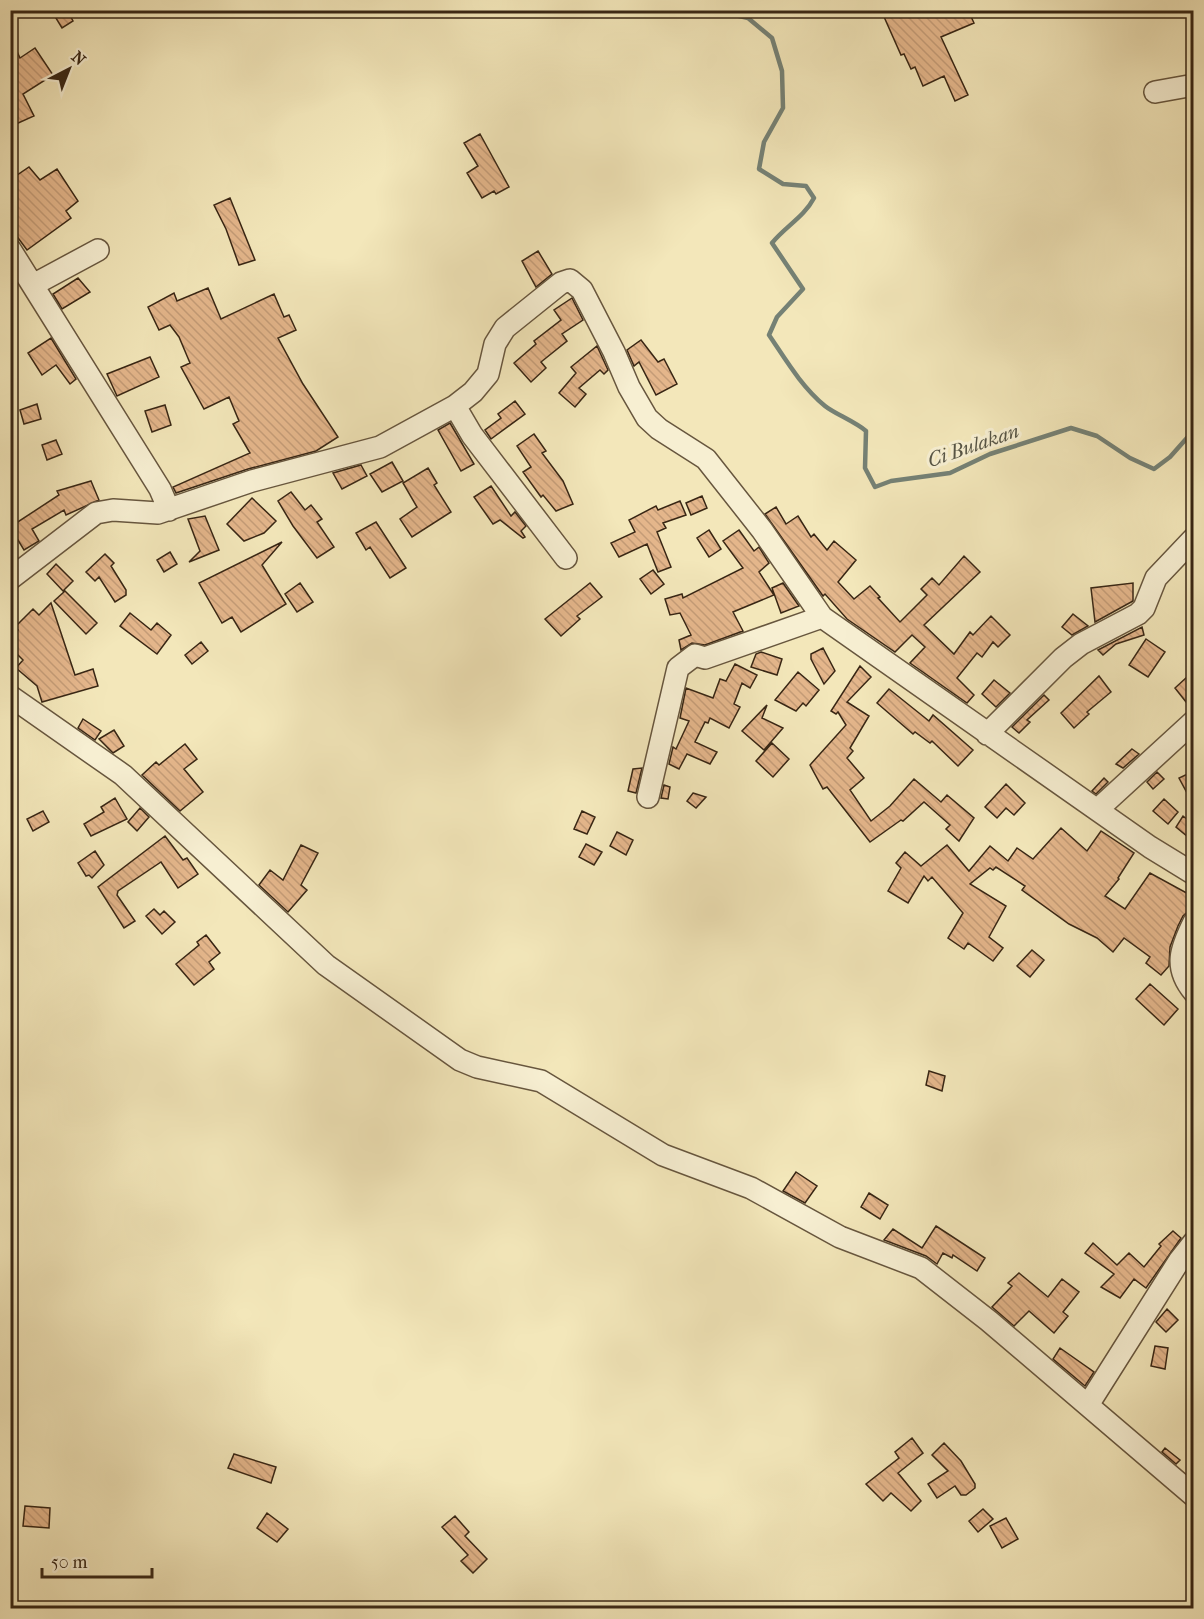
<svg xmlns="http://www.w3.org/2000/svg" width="1204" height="1619" font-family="'IM FELL French Canon',serif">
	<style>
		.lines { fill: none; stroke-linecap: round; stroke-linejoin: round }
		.stream { stroke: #758175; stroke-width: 4.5 }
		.building { fill: url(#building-back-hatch); stroke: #382614; stroke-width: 1.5 }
		.minor-casing { stroke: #67563e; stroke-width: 24 }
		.minor { stroke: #f7efd2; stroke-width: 21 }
		.labels { text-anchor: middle; stroke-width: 6; stroke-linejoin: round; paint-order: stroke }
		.water-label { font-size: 20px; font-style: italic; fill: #565445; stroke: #f7efd2 }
	</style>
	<defs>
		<pattern id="building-back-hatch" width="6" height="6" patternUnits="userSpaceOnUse" patternTransform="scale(1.5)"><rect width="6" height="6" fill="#e4b68b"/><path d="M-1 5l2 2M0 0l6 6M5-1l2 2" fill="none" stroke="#c49c77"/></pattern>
	</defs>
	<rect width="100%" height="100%" fill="#f3e7ba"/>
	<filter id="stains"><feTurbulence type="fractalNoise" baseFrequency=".00333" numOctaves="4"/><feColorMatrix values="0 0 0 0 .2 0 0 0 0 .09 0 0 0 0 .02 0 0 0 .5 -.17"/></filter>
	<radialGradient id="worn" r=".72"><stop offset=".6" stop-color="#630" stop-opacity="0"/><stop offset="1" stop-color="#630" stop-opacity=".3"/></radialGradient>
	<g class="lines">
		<path class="stream" d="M713,10l35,8 24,20 10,33 1,37 -19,34 -5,27 24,15 23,2 8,12c-10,19 -28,28 -42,45l31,46 -26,28 -8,18c17,25 32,51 56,71 10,8 29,15 41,25l-1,37 10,19 16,-6 59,-8 40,-19 81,-26 26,8 33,22 24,11 16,-12 24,-27"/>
	</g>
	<path class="building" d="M51,10h16l6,11 -11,7z
		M881,10h87l6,13 -33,14 27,58 -13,6 -11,-25 -21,10 -8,-19 -4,2 -7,-15 -3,1z
		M10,36l10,22 15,-10 18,27 -30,19 11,22 -18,8 -6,-11z
		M480,134l29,53 -13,7 -2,-3 -12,7 -15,-25 11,-7 -14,-23z
		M29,167l11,13 17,-11 21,32 -12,10 5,7 -44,32 -17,-23v-47z
		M230,198l25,62 -16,5 -13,-36 -12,-24z
		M538,251l14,23 -16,13 -14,-26z
		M78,278l12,14 -28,17 -9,-15z
		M208,288l13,31 53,-25 10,23 5,-2 7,15 -18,8 25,46 35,53 -22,14 -68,18 -72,24 -3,-6 77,-34 -17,-29 6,-3 -10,-24 -25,12 -23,-42 9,-4 -11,-26 -9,-12 -11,5 -11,-23 26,-14 3,8z
		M572,298l11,22 -21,14 5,7 -26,21 5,6 -15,14 -17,-19 22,-19 -2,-3 27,-21 -7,-10z
		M51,338l25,41 -6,5 -14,-19 -14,10 -14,-22z
		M641,340l17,22 6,-3 13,25 -21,11 -17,-33 -5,4 -7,-16z
		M597,346l11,24 -4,4 -4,-4 -21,18 7,6 -11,13 -16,-14 17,-20 -5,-6z
		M150,357l9,20 -42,19 -10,-22z
		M515,401l10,13 -34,25 -6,-9 16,-12 -3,-4z
		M37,404l4,15 -17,5 -4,-14z
		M165,405l6,20 -19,7 -7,-21z
		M450,423l24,41 -13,7 -23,-41z
		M534,434l12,17 -4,2 21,28 10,23 -17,7 -13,-16 -2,2 -18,-25 8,-5 -14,-21z
		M56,440l6,14 -15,6 -5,-15z
		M392,462l11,19 -21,11 -12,-18z
		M361,465l6,11 -25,13 -9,-16z
		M428,468l9,15 -3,2 17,27 -39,25 -12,-18 17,-12 -14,-24z
		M91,481l8,19 -33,15 -2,-5 -32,19 7,12 -15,9 -14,-23 49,-32 -2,-4z
		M491,486l20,30 4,-4 11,14 -5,5 4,6 -2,1 -23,-18 -7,4 -19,-27z
		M291,492l14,18 6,-5 11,14 -5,3 17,25 -17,11 -24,-32 -15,-25z
		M702,496l5,12 -16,7 -5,-12z
		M252,498l24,23 -12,12 -20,8 -17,-17z
		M680,501l6,14 -23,8 3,5 -9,4 14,35 -13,5 -11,-28 -28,13 -8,-14 24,-11 -6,-12 27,-14 2,4z
		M776,507l10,17 12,-8 13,21 3,-3 13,16 7,-9 22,19 -18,22 16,17 16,-13 10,11 -2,1 22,24 27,-27 -6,-6 11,-11 7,7 25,-29 16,16 -56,53 30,29 16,-22 3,3 18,-19 19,19 -12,12 -5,-5 -11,15 -5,-4 -20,25 17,17 -7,8 -57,-40 15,-16 -13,-12 -17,17 -48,-33 -22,-25 -2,2 -58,-82z
		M205,516l14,34 -30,12 11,-11 -12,-32z
		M376,522l30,46 -16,10 -20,-31 -4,3 -10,-17z
		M709,530l12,19 -12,8 -12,-19z
		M739,530l15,21 5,-4 10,16 -10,9 15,23 -41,17 10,19 -38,14 -13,-2 -11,7 -2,-10 12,-5 -11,-22 -10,2 -5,-16 17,-5 1,4 60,-30 -20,-27z
		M282,542l-20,23 24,39 -45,28 -9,-15 -10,6 -23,-40z
		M170,552l7,12 -13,8 -7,-12z
		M105,554l9,9 -3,3 15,24v5l-11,7 -16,-25 -4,4 -9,-9z
		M56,564l17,17 -10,10 -16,-17z
		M653,570l11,14 -13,10 -11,-15z
		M300,583l13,19 -16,10 -12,-18z
		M590,583l12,14 -25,19 3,3 -19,17 -16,-17z
		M783,583l16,23 -18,7 -9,-25z
		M1133,583v18l-38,21 -4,-34z
		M65,591l32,32 -11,11 -32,-33z
		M51,603l24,72 18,-6 5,17 -56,16 -5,-16 -21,-18 7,-8 -13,-13v-10l8,-7 -3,-3 18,-18 6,6z
		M130,613l21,17 6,-7 14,12 -14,19 -37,-28z
		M1073,614l15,12 -16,9 -10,-8z
		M1142,627l2,8 -28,9 -13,11 -5,-5z
		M1146,639l19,13 -17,25 -19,-12z
		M201,642l7,9 -16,13 -7,-9z
		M823,648l12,23 -11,13 -13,-25v-5z
		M761,652l21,7 -5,16 -26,-8 5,-13z
		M735,664l22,11 -7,13 -8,-5 -8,21 6,3 -11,21 -19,-10 -2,5 -3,-1 -10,20 22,10 -7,12 -23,-10 -8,15 -10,-5 4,-17 3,2 13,-28 -9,-3 6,-30 27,10 7,-19 6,2z
		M860,666l11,11 -24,25 22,14 -19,32 3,3 -6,7 17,20 -14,12 21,31 19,-15 24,-27 27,23 6,-7 27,23 -15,23 -13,-12 4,-4 -26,-23 -21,19 -2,-1 -31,22 -43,-55 -4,2 -13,-24 36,-40 -8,-13 -2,2 -5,-3z
		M798,672l21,18 -13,16 -3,-3 -7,8 -21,-11z
		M1099,676l12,16 -24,20 2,2 -15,14 -13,-15z
		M1187,677l7,7v12l-8,6 -11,-14z
		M994,680l16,13 -14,14 -14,-13z
		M889,689l40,32 4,-6 40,35 -15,16 -26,-25 -2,2 -15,-11 -2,2 -36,-31z
		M1044,695l5,5 -22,20 3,2 -11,11 -7,-6z
		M767,705l-5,13 21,10 -19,22 -22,-19z
		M83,719l18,12 -6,9 -17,-12z
		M114,730l10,16 -11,7 -14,-14z
		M772,743l17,16 -16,18 -17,-16z
		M185,744l12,15 -13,10 19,23 -23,19 -38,-36 14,-13 3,3z
		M1132,749l7,5 -16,14 -7,-4z
		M642,768l-6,25 -8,-2 5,-22z
		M1194,771v35l-15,-28z
		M1157,772l7,7 -11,10 -6,-7z
		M1104,778l4,4 -12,12 -4,-3z
		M1006,784l19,19 -11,12 -8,-7 -9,10 -12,-11z
		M664,785l6,2 -2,12 -7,-1z
		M693,793l13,4 -10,11 -9,-7z
		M115,798l12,21 -36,17 -7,-12 20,-12 -3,-5z
		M1164,799l14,13 -10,12 -15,-13z
		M140,808l9,9 -12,14 -9,-9z
		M43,811l6,11 -16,9 -6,-12z
		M582,811l13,6 -8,17 -13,-5z
		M1183,816l11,9v17l-18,-15z
		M1061,828l26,23 14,-20 33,22 -16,25 1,1 -14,17 20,13 25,-36 44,24v9l-11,10 -5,10 -8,21 -1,19 -8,9 -15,-12 4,-6 -26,-19 -11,14 -16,-14 -28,-14 -47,-34 3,-4 -29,-19 -3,3 -3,-2 -20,16 36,22 -17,31 14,11 -10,13 -25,-18 -4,6 -16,-11 15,-25 -31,-36 -4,4 -4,-5 -16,27 -20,-12 13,-23 -5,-5 9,-11 16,14 26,-21 22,26 21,-25 18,15 9,-13 16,11z
		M617,832l16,8 -7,15 -16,-9z
		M165,836l18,24 4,-2 11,16 -20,14 -17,-26 -43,29 -1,4 18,26 -11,7 -26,-41z
		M586,844l16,8 -8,13 -15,-8z
		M301,845l17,8 -17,32 6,5 -19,22 -29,-27 11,-15 13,10z
		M95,851l9,14 -12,13 -3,-3 -3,1 -8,-13z
		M154,909l6,6 4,-4 11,11 -13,12 -16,-18z
		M206,935l14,18 -11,9 5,7 -20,16 -18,-21 23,-19 -2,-3z
		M1032,950l12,10 -14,17 -13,-11z
		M1150,984l28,25 -14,16 -28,-26z
		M929,1071l16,5 -3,15 -16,-6z
		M796,1172l21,14 -12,17 -22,-12z
		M869,1193l19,12 -8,14 -19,-12z
		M936,1226l49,32 -8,13 -24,-16 -1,3 -9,-5 -6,11 -11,-8 -42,-16 9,-11 29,19z
		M1173,1231l8,7 -35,50 -12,-9 -14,19 -19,-11 13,-13 -29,-21 8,-10 24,22 12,-12 15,14 17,-21 -2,-2z
		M1019,1273l29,24 14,-18 17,13 -16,20 5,4 -14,17 -25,-22 -15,15 -22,-19 20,-21 -4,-3z
		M1167,1309l11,11 -12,12 -10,-10z
		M1155,1346l13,2 -3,21 -14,-3z
		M1060,1348l34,24 -9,14 -32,-27z
		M912,1438l11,15 -25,20 23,28 -10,10 -20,-18 -8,8 -17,-17 33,-26 -4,-6z
		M944,1443l17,18 14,23v4l-9,7h-5l-6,-9 -18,12 -9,-14 20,-13 -16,-16z
		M1165,1448l15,12 -4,4 -14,-12z
		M234,1454l42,13 -5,16 -43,-15z
		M25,1506l25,2 -1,20 -26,-2z
		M983,1509l10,10 -15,13 -9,-11z
		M267,1513l21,16 -11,13 -20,-14z
		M455,1516l14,16 -4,4 22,23 -14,14 -12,-12 7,-6 -26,-28z
		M1006,1518l12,21 -16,9 -12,-22z"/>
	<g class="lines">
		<g class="minor-casing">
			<path id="minor" d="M1155,92l39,-7
				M10,249l150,240 9,21
				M33,285l65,-35
				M455,406l17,29 94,123
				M10,579l86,-66 17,-3 45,3 94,-32 128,-34 75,-41 18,-14 15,-18 7,-30 10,-16 56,-45 9,-3 12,10 32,62 15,35 18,31 12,11 47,30 56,71 60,87 328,230 44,27
				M10,696l113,79 203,190 134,95 17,7 64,14 122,74 88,33 89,49 81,31 68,53 205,175
				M987,734l76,-76 18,-14 57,-30 6,-6 12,-30 37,-39
				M648,797l30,-129 17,-13 10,3 117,-41
				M1097,810l97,-89
				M1194,922c-13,26 -21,45 0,70
				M1088,1405l91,-144 15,-19"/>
		</g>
		<use href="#minor" class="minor"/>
	</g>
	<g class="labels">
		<g class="water-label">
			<text transform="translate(973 445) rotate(-19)" y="7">Ci Bulakan</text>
		</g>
	</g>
	<rect width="1204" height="1619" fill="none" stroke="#f3e7ba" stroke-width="36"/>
	<rect x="12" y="12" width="1180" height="1595" fill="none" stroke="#382614" stroke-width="3"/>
	<rect x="18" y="18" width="1168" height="1583" fill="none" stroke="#382614" stroke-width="1.5"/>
	<g transform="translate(69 69) rotate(42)" stroke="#f7efd2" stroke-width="4.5" paint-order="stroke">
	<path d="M0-4.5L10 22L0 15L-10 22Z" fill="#382614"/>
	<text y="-9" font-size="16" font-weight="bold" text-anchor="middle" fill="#382614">N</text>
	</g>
	<path d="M42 1568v9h110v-9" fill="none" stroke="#382614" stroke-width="3"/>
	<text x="51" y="1568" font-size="18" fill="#382614" stroke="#f7efd2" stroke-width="4.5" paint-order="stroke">50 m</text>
	<rect width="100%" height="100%" filter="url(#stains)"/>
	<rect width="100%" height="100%" fill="url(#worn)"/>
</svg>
